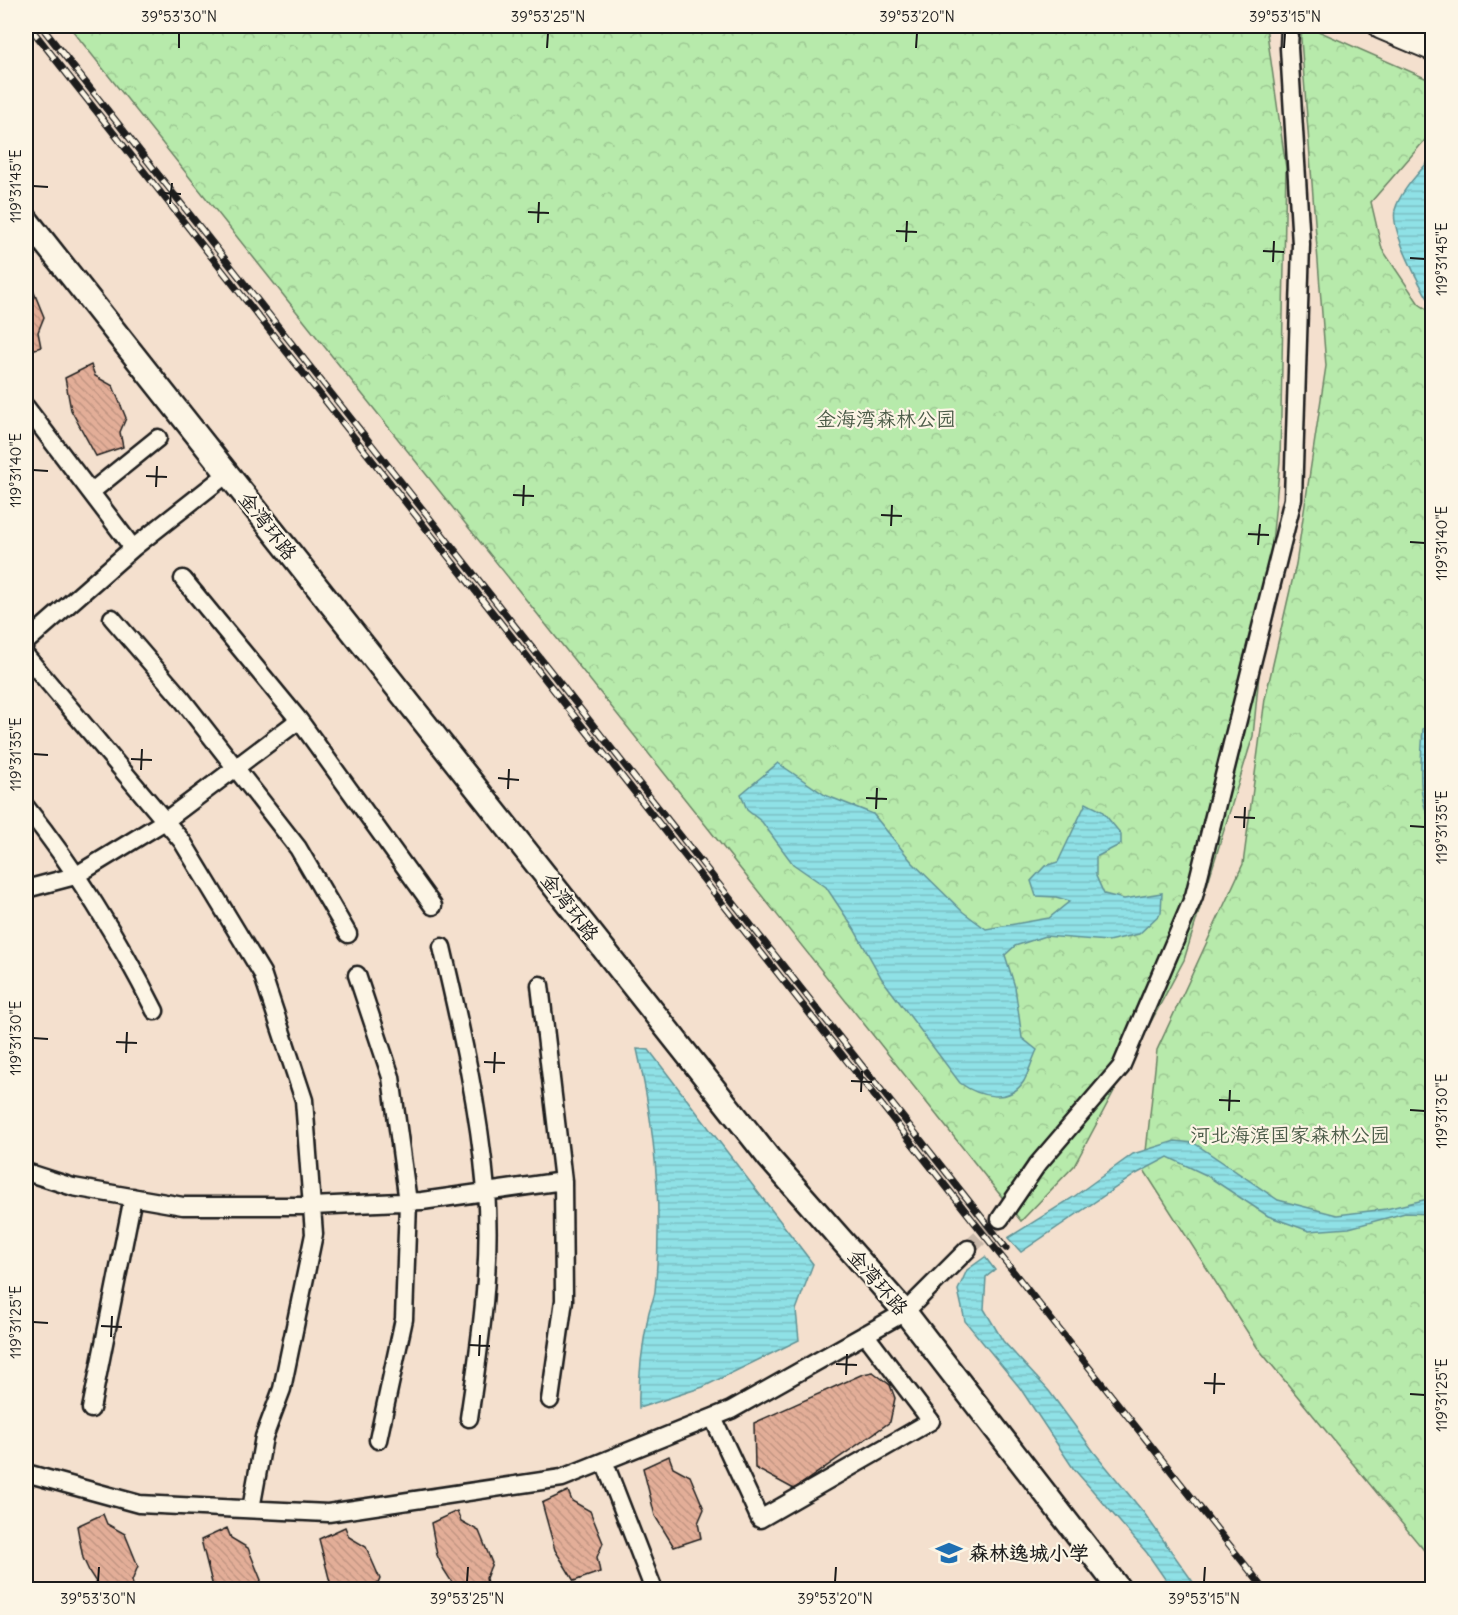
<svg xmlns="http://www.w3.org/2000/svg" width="1458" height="1615" font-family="Delius,'LXGW WenKai TC',sans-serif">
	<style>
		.forest { fill: url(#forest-crowns); stroke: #6a8364; stroke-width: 1.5 }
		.water { fill: url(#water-rules); stroke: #619295; stroke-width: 1.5 }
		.building { fill: url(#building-back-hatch); stroke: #1c1c1c; stroke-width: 1.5 }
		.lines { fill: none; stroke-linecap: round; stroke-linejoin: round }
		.minor-tunnel { stroke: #c9b9aa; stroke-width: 16; stroke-dasharray: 16 8; stroke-linecap: butt }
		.minor-casing { stroke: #1c1c1c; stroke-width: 21 }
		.secondary-casing { stroke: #1c1c1c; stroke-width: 27 }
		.primary-casing { stroke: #1c1c1c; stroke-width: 30 }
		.minor { stroke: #fcf5e5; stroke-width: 16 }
		.secondary { stroke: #fcf5e5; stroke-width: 22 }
		.primary { stroke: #fcf5e5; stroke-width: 26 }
		.rail-casing { stroke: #1c1c1c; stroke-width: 7 }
		.rail { stroke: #fcf5e5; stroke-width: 4.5; stroke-dasharray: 14; stroke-linecap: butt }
		.ticks { fill: none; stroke: #1c1c1c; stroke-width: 2 }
		.labels { text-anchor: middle; stroke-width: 4.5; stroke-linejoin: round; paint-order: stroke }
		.park-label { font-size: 20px; fill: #4a5a47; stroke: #fcf5e5 }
		.street-label { font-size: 20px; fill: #1c1c1c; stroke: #fcf5e5 }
		.poi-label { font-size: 20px; font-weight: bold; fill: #1c1c1c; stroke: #fcf5e5; text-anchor: start }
		.neatline { fill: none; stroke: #1c1c1c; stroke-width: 2 }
		.ticks-label { font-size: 15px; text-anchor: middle; fill: #1c1c1c }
	</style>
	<defs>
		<pattern id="forest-crowns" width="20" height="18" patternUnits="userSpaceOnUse" patternTransform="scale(1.5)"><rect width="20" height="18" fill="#b7eaab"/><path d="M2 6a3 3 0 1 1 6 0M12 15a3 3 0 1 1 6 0" fill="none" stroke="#9dc893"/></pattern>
		<pattern id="water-rules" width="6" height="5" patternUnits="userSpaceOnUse" patternTransform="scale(1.5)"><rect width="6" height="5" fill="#8fe1e6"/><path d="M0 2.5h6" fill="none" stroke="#7bc0c5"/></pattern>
		<pattern id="building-back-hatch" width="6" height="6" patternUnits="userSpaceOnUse" patternTransform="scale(1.5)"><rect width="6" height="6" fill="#e3ae98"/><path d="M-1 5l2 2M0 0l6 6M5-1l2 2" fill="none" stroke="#c29582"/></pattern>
	</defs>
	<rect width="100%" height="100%" fill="#f4e0ce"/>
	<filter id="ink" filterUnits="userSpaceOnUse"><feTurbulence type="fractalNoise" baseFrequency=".0167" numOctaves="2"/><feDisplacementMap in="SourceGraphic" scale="12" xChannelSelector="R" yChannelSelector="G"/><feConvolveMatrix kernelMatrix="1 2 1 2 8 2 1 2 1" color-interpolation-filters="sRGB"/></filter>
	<g filter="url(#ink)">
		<path class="forest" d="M69,26h1197l20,142 -6,293 -27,275 -69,224 -110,206 -53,55z
			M1300,26h7l125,55v51l-61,70 11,47 37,55 13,9v1247l-175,-213 -113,-177 13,-120 86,-186 22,-165 31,-135 30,-198z"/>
		<path class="water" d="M1432,157v148c-11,-17 -42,-75 -37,-95 5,-19 25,-38 37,-53z
			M1432,720v101c-17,-21 -10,-67 -9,-92z
			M778,763l47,32 48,19 39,48 51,50 23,17 63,-11 21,-17 -14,-4 -20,-1 -5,-15 14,-15 13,-4 28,-59 16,8 19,23v10l-25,13v19l8,18 20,5 38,-6 -1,20 -22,21 -31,7 -63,-5 -30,10 -10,9 10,32 7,51 15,12c-5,10 -8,22 -13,31 -15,24 -46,15 -64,2l-78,-104 -28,-50 -28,-42 -33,-23 -31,-42 -15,-12 -6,-16z
			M637,1049l12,1 164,214 -17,46 3,30 -96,47 -64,21c-1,-30 3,-61 9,-91 1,-9 6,-17 7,-26 8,-81 0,-163 -18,-242z
			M1175,1141l19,2 84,57 59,15 49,-6 46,-11v16l-27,-1 -56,15 -40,3 -41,-15 -62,-41 -38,-18 -32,17 -115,78 -13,-14 64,-40 61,-44z
			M985,1257l10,13 -9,7 -2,32 19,32 46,50 45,61 50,61 54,76h-26l-25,-36 -74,-85 -53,-80 -55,-67 -7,-31 9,-20z"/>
		<path class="building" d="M26,282l5,3 13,32 -6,15 3,15 -15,5z
			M91,365l4,11 18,10 13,32 -6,14 3,15 -27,9 -25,-46 -6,-32z
			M873,1372l17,13 5,13 -5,24 -96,67 -39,-21 -1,-45 109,-49z
			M669,1456l4,11 17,9 14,33 -6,14 3,15 -27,9 -19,-31 -12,-48z
			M568,1491l4,10 18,10 13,32 -6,14 3,15 -26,9 -19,-31 -13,-47z
			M457,1511l4,10 18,10 13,32 -6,15 2,12h-31l-13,-20 -7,-15 -6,-32z
			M103,1514l4,10 18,10 13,32 -6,15 2,9h-33l-11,-17 -7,-15 -6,-32z
			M345,1527l4,10 17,10 14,32 -5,11h-42l-2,-4 -12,-47z
			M227,1528l4,10 17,10 13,32 -3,10 -45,-3 -12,-47z"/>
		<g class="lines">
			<path class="minor-tunnel" d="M968,1249l32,-30"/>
			<g class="minor-casing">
				<path id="minor" d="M26,407l107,141
					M91,492l67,-54
					M183,579l116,141 134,186
					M112,618l69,80 117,150 50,86
					M26,642l107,-94 94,-74
					M26,656l156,185 80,132 42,127 10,134 -32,155 -18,48 -13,72
					M26,807c50,63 93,132 129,204
					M26,889l49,-13 90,-55 134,-101
					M442,947c19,81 37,161 44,243 6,77 -6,153 -17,228
					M357,975l34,102 17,125 -4,117 -26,121
					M540,985l23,196 1,119 -14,100
					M26,1172l47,15 110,19h129l110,-5 141,-20
					M1000,1219l37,-54 84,-98 73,-171 99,-397 8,-255 -12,-196 1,-22
					M91,1409l42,-212
					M713,1418l47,101 171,-98 -66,-87
					M604,1461l50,129
					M26,1473l113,31 189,9 234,-35 169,-68 174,-98 63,-63"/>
			</g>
			<g class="secondary-casing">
				<path id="secondary" d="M26,219l743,939 136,154 215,278"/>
			</g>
			<g class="primary-casing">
				<path id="primary" d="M1382,26l50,21"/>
			</g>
			<use href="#minor" class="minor"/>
			<use href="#secondary" class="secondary"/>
			<use href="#primary" class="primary"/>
			<g class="rail-casing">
				<path id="rail" d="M29,26l1236,1564
					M41,26l965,1222"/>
			</g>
			<use href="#rail" class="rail"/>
		</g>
	</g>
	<path class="ticks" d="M179,48v-15M547,48l1,-15M916,48l1,-15M1284,48l1,-15M33,186l15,1M161,193l20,1M170,204l2,-21M528,212l21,1M538,223l1,-21M896,231l21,1M906,242l1,-21M1263,251l21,1M1410,258l15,1M1273,262l1,-21M33,470l15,1M146,476l21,1M156,487l1,-21M513,495l21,1M523,506l1,-21M881,515l21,1M891,526l1,-21M1248,534l21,1M1410,542l15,1M1258,545l2,-21M33,754l15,1M131,759l21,1M141,770l1,-21M498,778l21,2M508,789l1,-20M866,798l21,1M876,809l1,-21M1234,817l21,1M1410,826l15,1M1244,828l1,-21M33,1038l15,1M116,1042l21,1M126,1053l1,-21M484,1062l21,1M494,1073l1,-21M851,1081l21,1M861,1092l1,-21M1219,1100l21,1M1410,1110l15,1M1229,1111l1,-21M33,1322l15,1M101,1326l21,1M111,1337l1,-21M469,1345l21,1M479,1356l1,-21M836,1364l21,1M846,1375l1,-21M1204,1383l21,1M1214,1394l1,-21M1410,1394l15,1M98,1582l1,-15M467,1582l1,-15M835,1582l1,-15M1204,1582l1,-15"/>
	<defs>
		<g id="school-bare" transform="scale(2.07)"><path d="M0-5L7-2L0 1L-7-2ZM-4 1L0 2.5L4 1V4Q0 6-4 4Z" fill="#1f6fb2" stroke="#fcf5e5" stroke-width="2.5" paint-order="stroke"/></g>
	</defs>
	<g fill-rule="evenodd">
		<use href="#school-bare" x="949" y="1553"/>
	</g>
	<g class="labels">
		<g class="park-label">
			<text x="886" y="426">金海湾森林公园</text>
			<text x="1290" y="1142">河北海滨国家森林公园</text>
		</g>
		<g class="street-label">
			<text transform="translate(268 526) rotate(52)" y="7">金湾环路</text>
			<text transform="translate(570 907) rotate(52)" y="7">金湾环路</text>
			<text transform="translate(878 1282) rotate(49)" y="7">金湾环路</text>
		</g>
		<g class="poi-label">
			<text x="969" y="1560">森林逸城小学</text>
		</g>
	</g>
	<rect width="1458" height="1615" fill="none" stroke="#fcf5e5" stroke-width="66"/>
	<rect x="33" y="33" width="1392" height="1549" class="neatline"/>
	<g class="ticks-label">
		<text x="179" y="22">39°53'30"N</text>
		<text x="548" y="22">39°53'25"N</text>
		<text x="917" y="22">39°53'20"N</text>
		<text x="1285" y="22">39°53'15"N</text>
		<text transform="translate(16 186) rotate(-90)" y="5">119°31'45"E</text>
		<text transform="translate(1442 259) rotate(-90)" y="5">119°31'45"E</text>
		<text transform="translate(16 470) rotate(-90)" y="5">119°31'40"E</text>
		<text transform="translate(1442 543) rotate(-90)" y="5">119°31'40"E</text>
		<text transform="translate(16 754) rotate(-90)" y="5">119°31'35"E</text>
		<text transform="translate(1442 827) rotate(-90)" y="5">119°31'35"E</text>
		<text transform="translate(16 1038) rotate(-90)" y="5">119°31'30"E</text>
		<text transform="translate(1442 1111) rotate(-90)" y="5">119°31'30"E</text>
		<text transform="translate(16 1322) rotate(-90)" y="5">119°31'25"E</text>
		<text transform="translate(1442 1395) rotate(-90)" y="5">119°31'25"E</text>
		<text x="98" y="1604">39°53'30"N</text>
		<text x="467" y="1604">39°53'25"N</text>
		<text x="835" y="1604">39°53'20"N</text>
		<text x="1204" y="1604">39°53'15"N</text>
	</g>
</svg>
